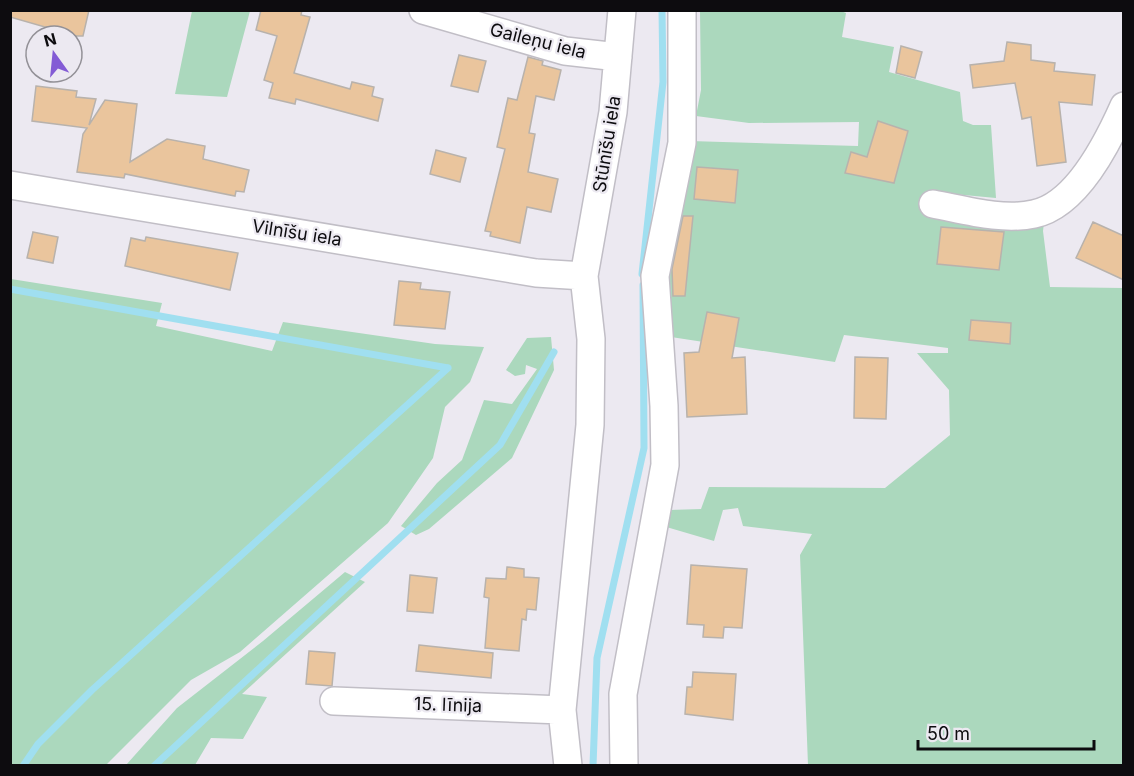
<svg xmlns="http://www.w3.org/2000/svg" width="1134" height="776" font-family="Inter,sans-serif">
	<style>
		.green { fill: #abd8bd }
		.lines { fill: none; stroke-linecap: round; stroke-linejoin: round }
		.stream { stroke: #a0dff0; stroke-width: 7 }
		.building { fill: #eac59d; stroke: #b8b2ac; stroke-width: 1.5 }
		.minor-casing { stroke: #c1bec6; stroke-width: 30 }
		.minor { stroke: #fff; stroke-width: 27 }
		.labels { text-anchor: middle; stroke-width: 4.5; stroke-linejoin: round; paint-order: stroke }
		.street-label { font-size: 18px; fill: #0d0c0f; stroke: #ece9f1 }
	</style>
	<rect width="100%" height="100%" fill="#ece9f1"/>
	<path class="green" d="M838,10l8,3 -4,24 52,10 -5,25 71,20 3,29 10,4h18l5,73 -64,-6 113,23 -2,16 7,56 73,1v477h-315l-8,-210 12,-21 -69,-8 -5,-18 -15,2 -9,31 -51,-15 6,-16 32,-1 8,-22 176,1 65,-53 -1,-45 -32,-37h31v-5l-104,-13 -9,27 -164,-25 -3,-53 2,-35 20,-108 168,5 1,-24 -110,1 -53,-7 5,-26 -1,-79z
		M192,11h58l-23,86 -52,-3z
		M11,279l151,24 -6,23 116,25 11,-29 152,22 49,3 -14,35 -25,25 -12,51 -45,65 -148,129 -49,28 -85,85h-95z
		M551,337l3,33 -42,88 -83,71 -13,6 -15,-9 36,-43 25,-23 22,-60 28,4 25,-35 -11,-4 -1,9 -10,2 -9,-6 21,-32z
		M345,572l20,10 -123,112 25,3 -24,42 -32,-1 -16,27h-69l51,-57 86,-67z"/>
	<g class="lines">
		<path class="stream" d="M642,274l21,-192 -1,-72
			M10,289l438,79
			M23,766l15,-22 54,-54 356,-322
			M154,766l346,-321 54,-93
			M593,766l4,-108 47,-210 -1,-163"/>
	</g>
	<path class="building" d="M10,10h79l-6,26h-18l1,-3 -56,-16z
		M261,10h41l-1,5 9,2 -16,56 56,16 2,-7 22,5 -2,9 11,3 -5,22 -82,-22 -1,5 -26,-6 4,-15 -9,-3 13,-44 -21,-6z
		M1007,42l24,3v15l24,3 -1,8 41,4 -3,30 -33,-3 7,60 -29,4 -6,-49 -9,2 -7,-36 -42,5 -3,-23 34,-4z
		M901,46l21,6 -7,26 -19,-5z
		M459,55l27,6 -8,31 -27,-6z
		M528,57l15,4 -1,4 19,5 -7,30 -18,-4 -7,37 6,1 -7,38 30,7 -7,33 -24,-5 -7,36 -30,-7 1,-4 -6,-1 20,-82 -8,-2 11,-49 9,2z
		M36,86l41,5 -1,6 20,2 -7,26 16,-25 32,4 -7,58 37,-23 38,7 -2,13 46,11 -5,22 -8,-1 -1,5 -110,-22 -1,4 -47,-6 6,-38 4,-6 -55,-7z
		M878,121l30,10 -14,52 -49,-10 6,-21 16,5z
		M436,150l30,8 -6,24 -30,-8z
		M697,167l41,3 -3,33 -41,-4z
		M683,216h10l-8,80h-12l-1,-27z
		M1093,222l31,14v44l-48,-22z
		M941,227l63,5 -5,38 -62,-6z
		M33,232l25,5 -5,26 -26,-5z
		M146,237l92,16 -8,37 -105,-24 6,-28 14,3z
		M399,281l22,2 -1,6 30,3 -5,37 -51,-4z
		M707,312l32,6 -7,40 13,-1 2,57 -60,3 -3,-64 15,-1z
		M971,320l40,3 -1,21 -41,-4z
		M855,357l33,1 -2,61 -32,-1z
		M691,565l56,4 -5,59 -18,-1 -1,11 -20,-1 1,-12 -17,-1z
		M507,567l17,2v8l15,1 -3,32 -9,-1 -1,11 -4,-1 -3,32 -34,-3 4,-50 -5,-1 2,-19 20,1z
		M410,575l27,3 -4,35 -26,-2z
		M419,645l74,8 -2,25 -75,-7z
		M309,651l26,2 -3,33 -26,-2z
		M693,672l43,2 -3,46 -48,-6 2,-27h5z"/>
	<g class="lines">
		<g class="minor-casing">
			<path id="minor" d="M423,10l142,41 53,6
				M10,185l526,88 48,3
				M933,204c32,6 69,17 101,10 43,-9 74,-72 90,-108
				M334,701l228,9
				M568,766l-6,-56 28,-285 1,-86 -7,-63 29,-164 9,-102
				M624,766l-1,-72 42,-229 -1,-59 -9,-130 27,-133v-133"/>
		</g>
		<use href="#minor" class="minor"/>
	</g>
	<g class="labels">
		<g class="street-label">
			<text transform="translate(538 41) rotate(14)" y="6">Gaileņu iela</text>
			<text transform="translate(607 144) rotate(-81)" y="6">Stūnīšu iela</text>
			<text transform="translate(297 233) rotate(9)" y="6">Vilnīšu iela</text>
			<text transform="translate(448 705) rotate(2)" y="6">15. līnija</text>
		</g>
	</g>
	<rect width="1134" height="776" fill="none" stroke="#0d0c0f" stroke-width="24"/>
	<g transform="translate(54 54) rotate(345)"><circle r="28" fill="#ece9f1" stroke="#939197" stroke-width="1.5"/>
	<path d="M0-4.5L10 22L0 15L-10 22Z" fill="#835bd5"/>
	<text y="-9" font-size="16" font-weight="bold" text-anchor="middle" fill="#0d0c0f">N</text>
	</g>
	<path d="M918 740v9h176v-9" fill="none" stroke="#0d0c0f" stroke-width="3"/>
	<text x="927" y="740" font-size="18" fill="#0d0c0f" stroke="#ece9f1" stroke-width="4.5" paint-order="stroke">50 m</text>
</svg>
